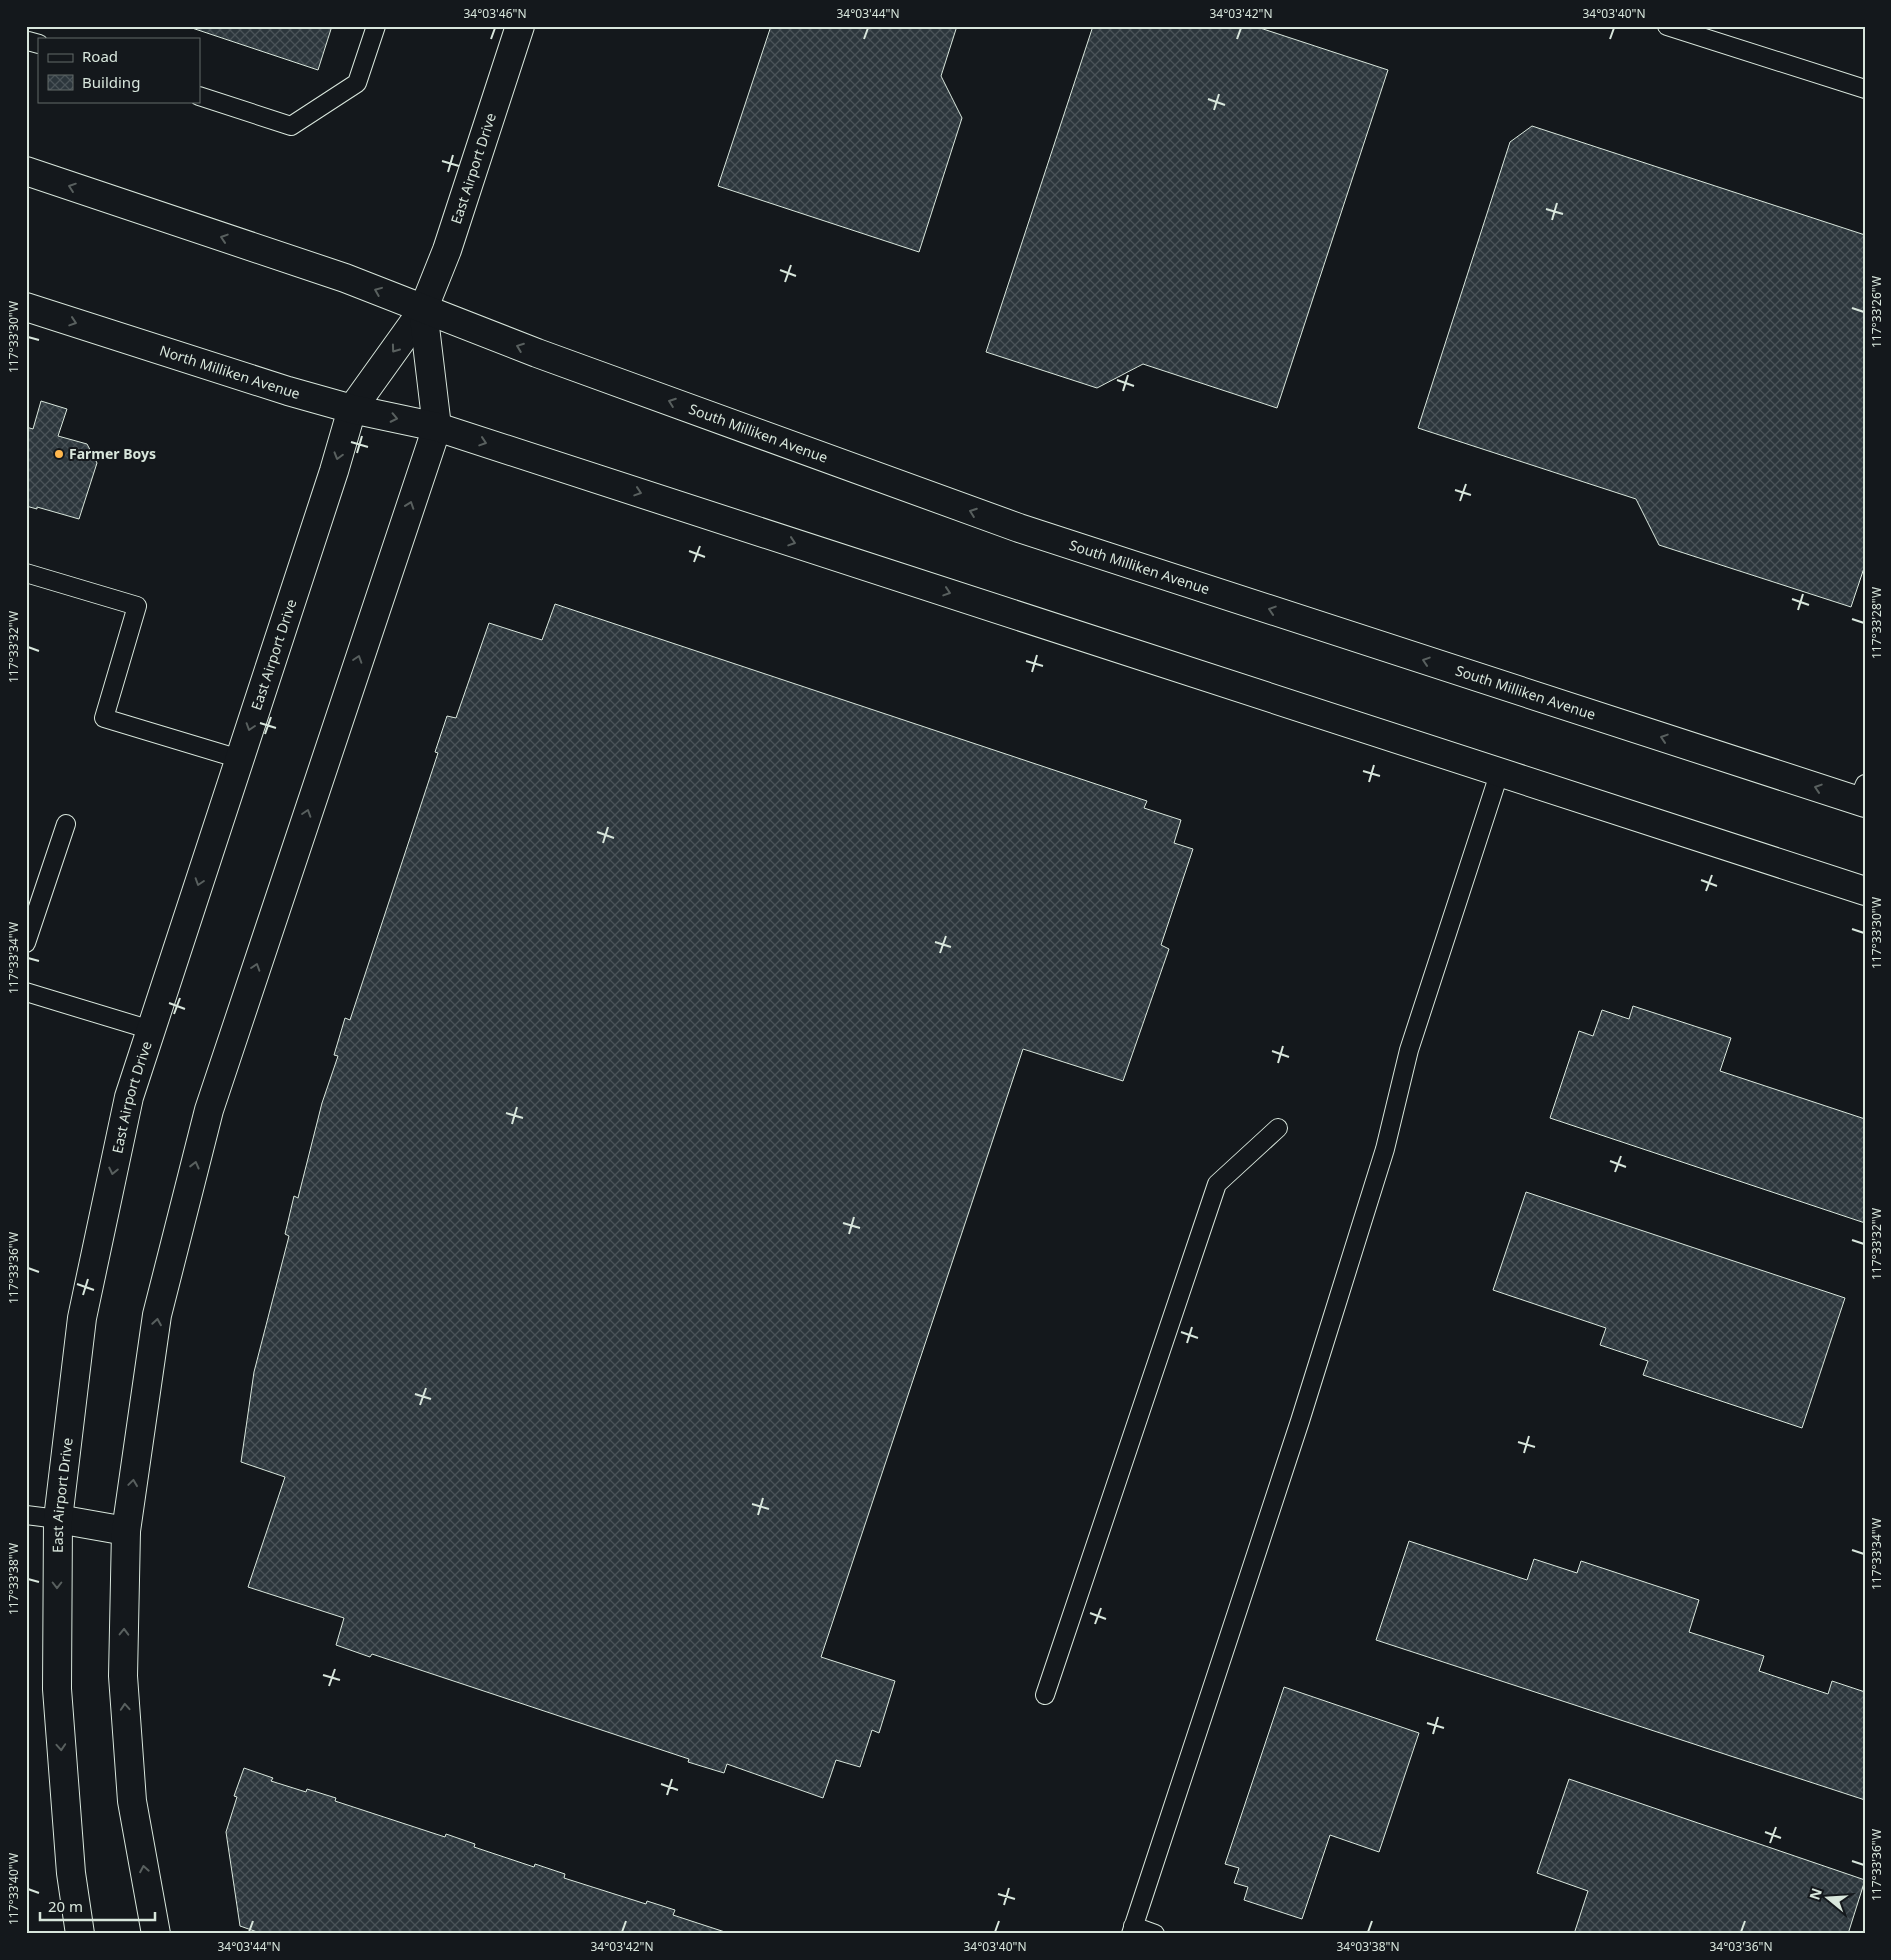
<svg xmlns="http://www.w3.org/2000/svg" width="1891" height="1960" font-family="'Noto Sans',sans-serif">
	<style>
		.building { fill: url(#building-cross-hatch); stroke: #d8e6dc }
		.lines { fill: none; stroke-linecap: round; stroke-linejoin: round }
		.lane-casing { stroke: #d8e6dc; stroke-width: 20 }
		.street-casing { stroke: #d8e6dc; stroke-width: 30 }
		.secondary-casing { stroke: #d8e6dc; stroke-width: 30 }
		.primary-casing { stroke: #d8e6dc; stroke-width: 30 }
		.lane { stroke: #14181c; stroke-width: 18 }
		.street { stroke: #14181c; stroke-width: 28 }
		.secondary { stroke: #14181c; stroke-width: 28 }
		.primary { stroke: #14181c; stroke-width: 28 }
		.oneway { stroke: #59605f }
		.ticks { fill: none; stroke: #d8e6dc; stroke-width: 2 }
		.poi-dot { fill: #ffb74d; stroke: #14181c; stroke-width: 2 }
		.labels { text-anchor: middle; stroke-width: 4; stroke-linejoin: round; paint-order: stroke }
		.street-label { font-size: 14px; fill: #d8e6dc; stroke: #14181c }
		.poi-label { font-size: 14px; font-weight: bold; fill: #d8e6dc; stroke: #14181c; text-anchor: start }
		.neatline { fill: none; stroke: #d8e6dc; stroke-width: 2 }
		.ticks-label { font-size: 12px; text-anchor: middle; fill: #d8e6dc }
	</style>
	<defs>
		<pattern id="building-cross-hatch" width="8" height="8" patternUnits="userSpaceOnUse" patternTransform="scale(1.25)"><rect width="8" height="8" fill="#2c363c"/><path d="M0 0l8 8M0 8l8-8" fill="none" stroke="#4a5358"/></pattern>
	</defs>
	<rect width="100%" height="100%" fill="#14181c"/>
	<path class="building" d="M186,26h146l-14,44z
		M771,26h186l-16,50 21,42 -43,134 -201,-66z
		M1093,26h161l134,44 -111,338 -134,-44 -46,24 -111,-36z
		M1532,126l333,109v330l-14,42 -192,-62 -23,-46 -218,-71 92,-286z
		M41,401l26,8 -9,27 29,8 10,19 -18,56 -42,-12v2l-11,-3v-79l7,2z
		M555,604l592,197 -3,7 37,12 -7,23 19,6 -32,96 8,4 -46,132 -100,-32 -202,608 74,24 -16,52 -7,-3 -12,37 -24,-7 -13,38 -96,-34 -3,9 -36,-11 1,-3 -317,-105 -2,3 -34,-12 8,-27 -96,-31 37,-110 -44,-15 13,-90 35,-136 -4,-2 9,-38 4,2 24,-95 16,-47 -4,-1 11,-37 5,2 88,-267 -3,-1 12,-36 9,2 33,-95 53,17z
		M1633,1006l98,32 -11,33 145,48v104l-315,-105 29,-87 14,5 9,-26 27,9z
		M1526,1192l319,106 -43,130 -159,-53 5,-14 -48,-16 6,-17 -113,-38z
		M1409,1541l118,39 7,-21 43,14 4,-12 118,39 -10,32 75,24 -5,15 69,23 4,-13 33,11v108l-489,-160z
		M1284,1687l135,46 -40,119 -49,-17 -28,84 -58,-19 4,-13 -14,-4 5,-15 -14,-4z
		M244,1768l29,10 -2,3 35,11 1,-3 29,9 -1,3 110,36 1,-3 29,10 -1,3 60,20 1,-3 30,10 -1,4 82,26 1,-3 28,9 -2,5 58,19h-468l-23,-8 -14,-94 11,-35 -3,-1z
		M1569,1779l296,101 -17,54h-274l14,-43 -51,-18z"/>
	<g class="lines">
		<g class="lane-casing">
			<path id="lane" d="M1667,26l198,63
				M28,41l11,3
				M199,96l92,30 66,-43 19,-57
				M26,573l111,33 -33,112 136,41
				M1858,801l7,-17
				M26,943l40,-119
				M26,992l125,38
				M26,1515l32,4
				M1045,1695l172,-511 61,-56
				M1133,1926l22,8
				M1131,1934l169,-513 85,-272 24,-99 91,-279"/>
		</g>
		<g class="street-casing">
			<path id="street" d="M58,1519l68,12"/>
		</g>
		<g class="secondary-casing">
			<g id="secondary">
				<path id="s1" d="M80,1934l-9,-61 -14,-184 1,-170 24,-201 47,-221 205,-626 18,-62 71,-99 24,-60 73,-224"/>
				<path d="M156,1934l-24,-133 -9,-125 3,-145 31,-216 52,-205 228,-683 -14,-117"/>
			</g>
		</g>
		<g class="primary-casing">
			<g id="primary">
				<path id="s2" d="M26,171l319,107 192,75 482,175 846,275"/>
				<path id="s3" d="M26,307l262,84 64,18 85,18 1428,464"/>
			</g>
		</g>
		<use href="#lane" class="lane"/>
		<use href="#street" class="street"/>
		<use href="#secondary" class="secondary"/>
		<use href="#primary" class="primary"/>
	</g>
	<defs><path id="oneway-chevron" d="M-2-3.5L2.5 0L-2 3.5" fill="none" stroke-width="1.6" stroke-linecap="round" stroke-linejoin="round" transform="scale(1.25)"/></defs>
	<g class="oneway">
		<use href="#oneway-chevron" transform="translate(72 187) rotate(-161)"/>
		<use href="#oneway-chevron" transform="translate(224 238) rotate(-162)"/>
		<use href="#oneway-chevron" transform="translate(378 291) rotate(-158)"/>
		<use href="#oneway-chevron" transform="translate(73 322) rotate(18)"/>
		<use href="#oneway-chevron" transform="translate(520 347) rotate(-159)"/>
		<use href="#oneway-chevron" transform="translate(395 349) rotate(126)"/>
		<use href="#oneway-chevron" transform="translate(672 402) rotate(-160)"/>
		<use href="#oneway-chevron" transform="translate(394 418) rotate(12)"/>
		<use href="#oneway-chevron" transform="translate(483 442) rotate(18)"/>
		<use href="#oneway-chevron" transform="translate(338 456) rotate(106)"/>
		<use href="#oneway-chevron" transform="translate(638 492) rotate(18)"/>
		<use href="#oneway-chevron" transform="translate(410 505) rotate(-71)"/>
		<use href="#oneway-chevron" transform="translate(973 512) rotate(-160)"/>
		<use href="#oneway-chevron" transform="translate(792 542) rotate(18)"/>
		<use href="#oneway-chevron" transform="translate(947 592) rotate(18)"/>
		<use href="#oneway-chevron" transform="translate(1272 610) rotate(-162)"/>
		<use href="#oneway-chevron" transform="translate(358 659) rotate(-72)"/>
		<use href="#oneway-chevron" transform="translate(1426 661) rotate(-162)"/>
		<use href="#oneway-chevron" transform="translate(250 727) rotate(108)"/>
		<use href="#oneway-chevron" transform="translate(1664 738) rotate(-162)"/>
		<use href="#oneway-chevron" transform="translate(1818 788) rotate(-162)"/>
		<use href="#oneway-chevron" transform="translate(307 813) rotate(-72)"/>
		<use href="#oneway-chevron" transform="translate(199 882) rotate(108)"/>
		<use href="#oneway-chevron" transform="translate(256 967) rotate(-72)"/>
		<use href="#oneway-chevron" transform="translate(195 1165) rotate(-76)"/>
		<use href="#oneway-chevron" transform="translate(113 1171) rotate(102)"/>
		<use href="#oneway-chevron" transform="translate(157 1322) rotate(-81)"/>
		<use href="#oneway-chevron" transform="translate(133 1483) rotate(-82)"/>
		<use href="#oneway-chevron" transform="translate(57 1585) rotate(90)"/>
		<use href="#oneway-chevron" transform="translate(124 1632) rotate(-89)"/>
		<use href="#oneway-chevron" transform="translate(125 1707) rotate(-94)"/>
		<use href="#oneway-chevron" transform="translate(61 1747) rotate(86)"/>
		<use href="#oneway-chevron" transform="translate(144 1869) rotate(-100)"/>
	</g>
	<path class="ticks" d="M491,39l4,-11M864,39l4,-11M1237,39l4,-11M1610,39l4,-11M1208,99l17,6M1214,110l5,-16M442,161l17,5M448,172l5,-17M1546,209l17,5M1552,220l5,-17M780,270l16,6M785,282l6,-17M1852,308l12,4M28,337l11,3M1117,380l17,6M1123,391l5,-16M351,442l17,5M357,453l5,-17M1455,490l16,5M1460,501l6,-17M689,551l16,6M694,562l6,-16M1792,599l17,6M1798,610l5,-16M1852,619l12,4M28,647l11,4M1026,661l17,5M1032,672l5,-17M260,723l16,5M265,734l6,-17M1363,771l17,5M1369,782l5,-17M597,832l17,6M603,843l5,-16M1701,880l16,6M1706,891l6,-16M1852,929l12,4M935,942l16,5M940,953l6,-17M28,958l11,3M169,1003l16,6M174,1014l6,-16M1272,1051l17,6M1278,1063l5,-17M506,1113l17,5M512,1124l5,-17M1610,1161l16,6M1615,1172l6,-16M843,1223l17,5M849,1234l5,-17M1852,1240l12,4M28,1268l11,4M77,1284l17,6M83,1295l5,-16M1181,1332l17,6M1187,1343l5,-16M415,1394l16,5M420,1405l6,-17M1518,1442l17,5M1524,1453l5,-17M752,1504l17,5M758,1515l5,-17M1852,1550l12,4M28,1579l11,3M1090,1613l16,6M1095,1624l6,-16M323,1675l17,5M329,1686l6,-17M1427,1723l17,5M1433,1734l5,-17M661,1784l17,6M667,1795l5,-16M1765,1832l16,6M1770,1843l6,-16M1852,1861l12,4M28,1889l11,4M998,1894l17,5M1004,1905l5,-17M249,1932l4,-11M622,1932l4,-11M995,1932l4,-11M1368,1932l4,-11M1741,1932l4,-11"/>
	<circle class="poi-dot" cx="59" cy="454" r="5"/>
	<g class="labels">
		<g class="street-label">
			<text dy="5" stroke="none"><textPath href="#s1" startOffset="1840">East Airport Drive</textPath></text>
			<text dy="5" stroke="none"><textPath href="#s3" startOffset="214">North Milliken Avenue</textPath></text>
			<text dy="5" stroke="none"><textPath href="#s2" startOffset="778">South Milliken Avenue</textPath></text>
			<text dy="5" stroke="none"><textPath href="#s2" startOffset="1182">South Milliken Avenue</textPath></text>
			<text dy="5" stroke="none"><textPath href="#s1" startOffset="1310">East Airport Drive</textPath></text>
			<text dy="5" stroke="none"><textPath href="#s2" startOffset="1588">South Milliken Avenue</textPath></text>
			<text dy="5" stroke="none"><textPath href="#s1" startOffset="845">East Airport Drive</textPath></text>
			<text dy="5" stroke="none"><textPath href="#s1" startOffset="440">East Airport Drive</textPath></text>
		</g>
		<g class="poi-label">
			<text x="69" y="459">Farmer Boys</text>
		</g>
	</g>
	<rect width="1891" height="1960" fill="none" stroke="#14181c" stroke-width="55"/>
	<rect x="38" y="38" width="162" height="65" fill="#14181c" stroke="#626a69"/>
	<rect x="48" y="54" width="25" height="8" fill="#14181c" stroke="#626a69"/>
	<text x="82" y="62" font-size="15" fill="#d8e6dc">Road</text>
	<rect x="48" y="75" width="25" height="15" fill="url(#building-cross-hatch)" stroke="#626a69"/>
	<text x="82" y="88" font-size="15" fill="#d8e6dc">Building</text>
	<g transform="translate(1828 1898) rotate(288)" stroke="#14181c" stroke-width="4" paint-order="stroke">
	<path d="M0-4L9 19L0 12L-9 19Z" fill="#d8e6dc"/>
	<text y="-8" font-size="14" font-weight="bold" text-anchor="middle" fill="#d8e6dc">N</text>
	</g>
	<path d="M40 1912v8h115v-8" fill="none" stroke="#d8e6dc" stroke-width="2.5"/>
	<text x="48" y="1912" font-size="15" fill="#d8e6dc" stroke="#14181c" stroke-width="4" paint-order="stroke">20 m</text>
	<rect x="28" y="28" width="1836" height="1904" class="neatline"/>
	<g class="ticks-label">
		<text x="495" y="18">34°03'46"N</text>
		<text x="868" y="18">34°03'44"N</text>
		<text x="1241" y="18">34°03'42"N</text>
		<text x="1614" y="18">34°03'40"N</text>
		<text transform="translate(1877 312) rotate(-90)" y="4">117°33'26"W</text>
		<text transform="translate(14 337) rotate(-90)" y="4">117°33'30"W</text>
		<text transform="translate(1877 623) rotate(-90)" y="4">117°33'28"W</text>
		<text transform="translate(14 647) rotate(-90)" y="4">117°33'32"W</text>
		<text transform="translate(1877 933) rotate(-90)" y="4">117°33'30"W</text>
		<text transform="translate(14 958) rotate(-90)" y="4">117°33'34"W</text>
		<text transform="translate(1877 1244) rotate(-90)" y="4">117°33'32"W</text>
		<text transform="translate(14 1268) rotate(-90)" y="4">117°33'36"W</text>
		<text transform="translate(1877 1554) rotate(-90)" y="4">117°33'34"W</text>
		<text transform="translate(14 1579) rotate(-90)" y="4">117°33'38"W</text>
		<text transform="translate(1877 1865) rotate(-90)" y="4">117°33'36"W</text>
		<text transform="translate(14 1889) rotate(-90)" y="4">117°33'40"W</text>
		<text x="249" y="1951">34°03'44"N</text>
		<text x="622" y="1951">34°03'42"N</text>
		<text x="995" y="1951">34°03'40"N</text>
		<text x="1368" y="1951">34°03'38"N</text>
		<text x="1741" y="1951">34°03'36"N</text>
	</g>
</svg>
